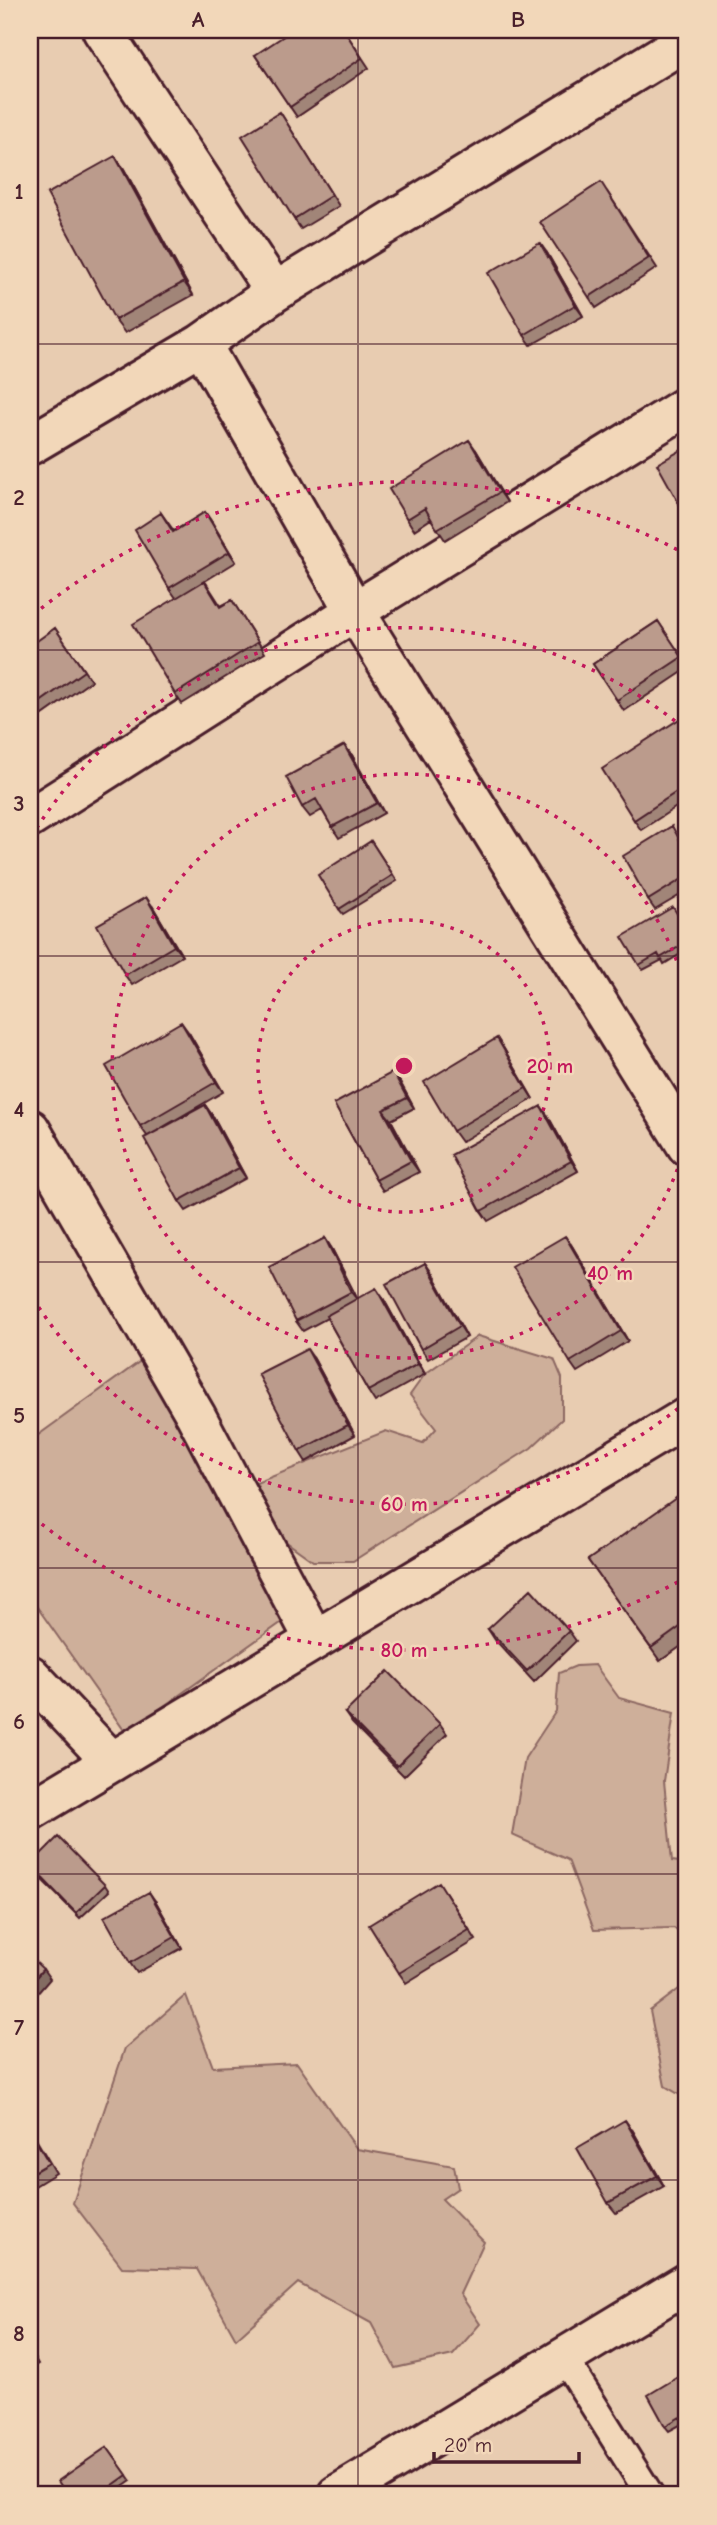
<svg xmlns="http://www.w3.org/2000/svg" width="717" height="2525" font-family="'Comic Neue',sans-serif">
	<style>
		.green { fill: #ceaf9a; stroke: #8c6762; stroke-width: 2 }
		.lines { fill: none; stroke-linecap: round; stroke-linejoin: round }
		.lane-casing { stroke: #4a1f2b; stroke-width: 32 }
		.street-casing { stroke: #4a1f2b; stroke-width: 44 }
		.lane { stroke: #f2d7b9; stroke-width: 26 }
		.street { stroke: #f2d7b9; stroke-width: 38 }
		.wall { fill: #a18578; stroke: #4a1f2b; stroke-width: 2 }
		.shaded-wall { fill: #836c62; stroke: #4a1f2b; stroke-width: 2 }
		.building { fill: #bb9b8c; stroke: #4a1f2b; stroke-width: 2 }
		.grid { fill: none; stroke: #4a1f2b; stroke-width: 2; stroke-opacity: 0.55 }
		.ring { fill: none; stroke: #c2185b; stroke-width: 3.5; stroke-dasharray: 3.5 7 }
		.centre { fill: #c2185b; stroke: #f2d7b9; stroke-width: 3.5 }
		.ring-label { font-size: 21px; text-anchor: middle; font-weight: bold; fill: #c2185b; stroke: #f2d7b9; stroke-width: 5; stroke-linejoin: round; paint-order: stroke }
		.neatline { fill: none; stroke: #4a1f2b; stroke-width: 2.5 }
		.grid-label { font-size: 23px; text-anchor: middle; font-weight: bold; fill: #4a1f2b }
	</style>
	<rect width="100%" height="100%" fill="#e8ccb1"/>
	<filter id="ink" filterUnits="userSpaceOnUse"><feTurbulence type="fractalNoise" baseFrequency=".0143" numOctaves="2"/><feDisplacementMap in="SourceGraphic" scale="14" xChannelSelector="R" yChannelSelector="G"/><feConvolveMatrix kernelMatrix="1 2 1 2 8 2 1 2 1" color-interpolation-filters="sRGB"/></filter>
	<g filter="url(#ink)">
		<path class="green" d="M478,1336l76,23 8,19v41l-31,29 -178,113h-40l-32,-23 -25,-55 130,-52 37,12 13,-14 -26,-34 15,-21z
			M142,1360l171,240 -187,133 -96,-136v-156z
			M595,1665l24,33 55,15 -10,68 8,80 15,2v77l-13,-12 -80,2 -26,-70 -56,-25 13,-77 31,-47 3,-38 17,-7z
			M683,1986l-7,42 11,11v60l-22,-13 -15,-75z
			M186,1995l27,72 84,-4 60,86 97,17 4,22 -16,11 42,43 -24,52 20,30 -27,31 -58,13 -24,-45 -73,-40 -62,56 -39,-70 -75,-2 -49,-64 52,-155z"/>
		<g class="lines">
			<g class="lane-casing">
				<path id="lane" d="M564,2358l86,137"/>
			</g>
			<g class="street-casing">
				<path id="street" d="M102,30l173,262
					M201,344l147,256 339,546
					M30,445l171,-101 74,-52 412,-252
					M30,818l325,-207 332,-205
					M30,1129l166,287 118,223
					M30,1675l82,87
					M30,1811l657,-394
					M337,2495l350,-212"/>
			</g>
			<use href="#lane" class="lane"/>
			<use href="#street" class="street"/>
		</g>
		<path class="wall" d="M344,30l25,38 -72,49 -42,-62z
			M280,112l59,94 -38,23 -7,-10z
			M124,169l69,126 -68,38 -10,-13z
			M608,193l49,75 -61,40 -7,-11z
			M547,253l36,63 -52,29 -7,-10z
			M476,450l31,52 -62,38 -14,-21 -17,11 -7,-11z
			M205,512l31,50 -31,19 16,25 11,-6 33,53 -83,51 -7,-10 1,-96 -7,-10 -8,-75 13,18z
			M658,621l29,44v4l-63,42 -31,-47z
			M55,628l36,53 -51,36 -10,-14z
			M687,728v72l-46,30 -7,-10z
			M344,745l8,10 32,58 -45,25 -7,-11 -10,-17 -12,7 -8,-10z
			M679,837l8,13v41l-32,19 -7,-10z
			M371,841l26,40 -54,33 -4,-5z
			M153,907l29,49 -50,29 -7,-10z
			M687,930v20l-23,14 -2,-4 -19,10 -4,-5z
			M189,1033l34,59 -65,38 47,-25 7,10 34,63 -60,33 -7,-10 -32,-65 -7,-10z
			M504,1049l29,50 -72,43 -8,-11z
			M400,1082l14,26 -23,12 28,52 -36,19 -7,-11 -42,-76z
			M548,1116l30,55 -90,50 -7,-10z
			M325,1238l7,11 25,49h26l42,76 -50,28 -7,-11 -41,-73 -24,13 -7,-10z
			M572,1246l56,95 -51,31 -7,-10z
			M425,1263l7,10 35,64 -39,22 -7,-10z
			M314,1359l41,76 -49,27 -7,-11z
			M687,1498v144l-27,19 -72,-101z
			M488,1629l81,2 7,10 -42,41 -39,-42z
			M345,1713l95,11 7,10 -43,42 -52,-53z
			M30,1865l75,20 4,6 -29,27 -47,-47z
			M446,1893l30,47 -70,43 -7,-10z
			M156,1902l26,46 -45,25 -7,-10z
			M30,2129l26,44 -26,16z
			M633,2131l31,55 -48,27 -8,-10z
			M30,2350l8,14 -8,5z
			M678,2377l4,6 2,40 -15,8 -4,-5z
			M107,2447l24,34 -20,14h-44z"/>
		<path class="shaded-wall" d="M115,156l9,13 69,126 -9,-13z
			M540,243l7,10 36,63 -8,-11z
			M469,440l7,10 31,52 -7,-10z
			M205,512l7,10 24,40 -7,-10z
			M344,745l8,10 32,58 -7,-10z
			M146,897l7,10 29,49 -8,-10z
			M181,1022l8,11 34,59 -7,-10z
			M497,1038l7,11 29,50 -7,-11z
			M393,1072l7,10 14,26 -7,-10z
			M205,1105l7,10 34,63 -7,-10z
			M541,1106l7,10 30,55 -7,-10z
			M383,1110l8,10 28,52 -8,-11z
			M565,1236l7,10 56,95 -7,-10z
			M325,1238l7,11 27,53 -8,-10z
			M425,1263l7,10 35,64 -7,-11z
			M376,1288l7,10 42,76 -7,-10z
			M307,1349l7,10 41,76 -7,-10z
			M149,1892l7,10 26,46 -7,-11z
			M43,1969l7,10 -20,23v-18z
			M625,2120l8,11 31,55 -7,-10z"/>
		<path class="building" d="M293,30h51l18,28 -72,49 -35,-52z
			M280,112l52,83 -38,24 -52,-83z
			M115,156l69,126 -69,38 -68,-126z
			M601,182l48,76 -60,39 -49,-75z
			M540,243l35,62 -51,30 -36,-62z
			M469,440l31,52 -63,37 -12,-21 -18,11 -18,-30z
			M687,447v71l-30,-54z
			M205,512l24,40 -60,36 -34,-58 26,-17 12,19z
			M204,581l16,26 12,-7 26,42 -83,52 -42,-70z
			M658,621l24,36 -65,43 -24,-36z
			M55,628l29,43 -51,36 -3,-4v-57z
			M681,718l6,11v56l-53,35 -32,-51z
			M344,745l33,58 -45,24 -16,-28 -14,8 -16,-30z
			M672,826l15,27v23l-39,24 -25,-44z
			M371,841l22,34 -54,34 -21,-34z
			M146,897l28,49 -49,29 -28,-50z
			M673,907l14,23v12l-27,16 -2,-4 -19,11 -17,-28z
			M181,1022l35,60 -76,44 -34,-60z
			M497,1038l29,50 -73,43 -29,-49z
			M393,1072l14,26 -24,12 28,51 -35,19 -42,-76z
			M205,1105l34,63 -60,33 -35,-63z
			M541,1106l30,55 -90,50 -30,-56z
			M565,1236l56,95 -51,31 -58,-95z
			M325,1238l26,54 -55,29 -27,-54z
			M425,1263l35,63 -39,23 -35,-65z
			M376,1288l42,76 -50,27 -42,-75z
			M307,1349l41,76 -49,26 -41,-77z
			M683,1493l4,5v124l-36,26 -63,-88z
			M531,1589l38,42 -42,40 -39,-42z
			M388,1671l52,53 -43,42 -52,-53z
			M58,1837l47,48 -29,28 -46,-48z
			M439,1882l30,48 -70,43 -30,-48z
			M149,1892l26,45 -45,26 -26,-46z
			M30,1957l13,12 -13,15z
			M687,1993v18l-8,-11z
			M625,2120l32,56 -49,27 -31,-55z
			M30,2131l19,32 -19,11z
			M678,2377l9,17v34l-7,-11 -15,9 -17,-31z
			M107,2447l20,28 -28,20h-32l-9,-14z"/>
	</g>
	<path class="grid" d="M358,30v2465M30,344h657M30,650h657M30,956h657M30,1262h657M30,1568h657M30,1874h657M30,2180h657"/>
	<g class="ring">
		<circle cx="404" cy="1066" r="146"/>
		<path d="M687 1139A292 292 0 1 1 687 993"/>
		<path d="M686 1402A438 438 0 0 1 31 1295M31 837A438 438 0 0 1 686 730"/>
		<path d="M687 1577A584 584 0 0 1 33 1517M33 615A584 584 0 0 1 687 555"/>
	</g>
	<circle cx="404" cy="1066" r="10" class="centre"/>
	<g class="ring-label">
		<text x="550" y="1073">20 m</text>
		<text x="610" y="1280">40 m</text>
		<text x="404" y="1511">60 m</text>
		<text x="404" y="1657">80 m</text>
	</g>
	<rect width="717" height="2525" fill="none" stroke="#f2d7b9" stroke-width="77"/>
	<path d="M434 2452v10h145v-10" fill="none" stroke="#4a1f2b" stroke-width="3.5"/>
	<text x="444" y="2452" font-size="21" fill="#4a1f2b" stroke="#f2d7b9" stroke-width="5" paint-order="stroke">20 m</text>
	<rect x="38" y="38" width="640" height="2448" class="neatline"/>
	<g class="grid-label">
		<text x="198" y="27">A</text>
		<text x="518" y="27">B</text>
		<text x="19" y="199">1</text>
		<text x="19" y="505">2</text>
		<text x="19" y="811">3</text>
		<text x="19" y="1117">4</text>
		<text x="19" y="1423">5</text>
		<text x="19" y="1729">6</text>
		<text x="19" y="2035">7</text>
		<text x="19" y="2341">8</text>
	</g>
</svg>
